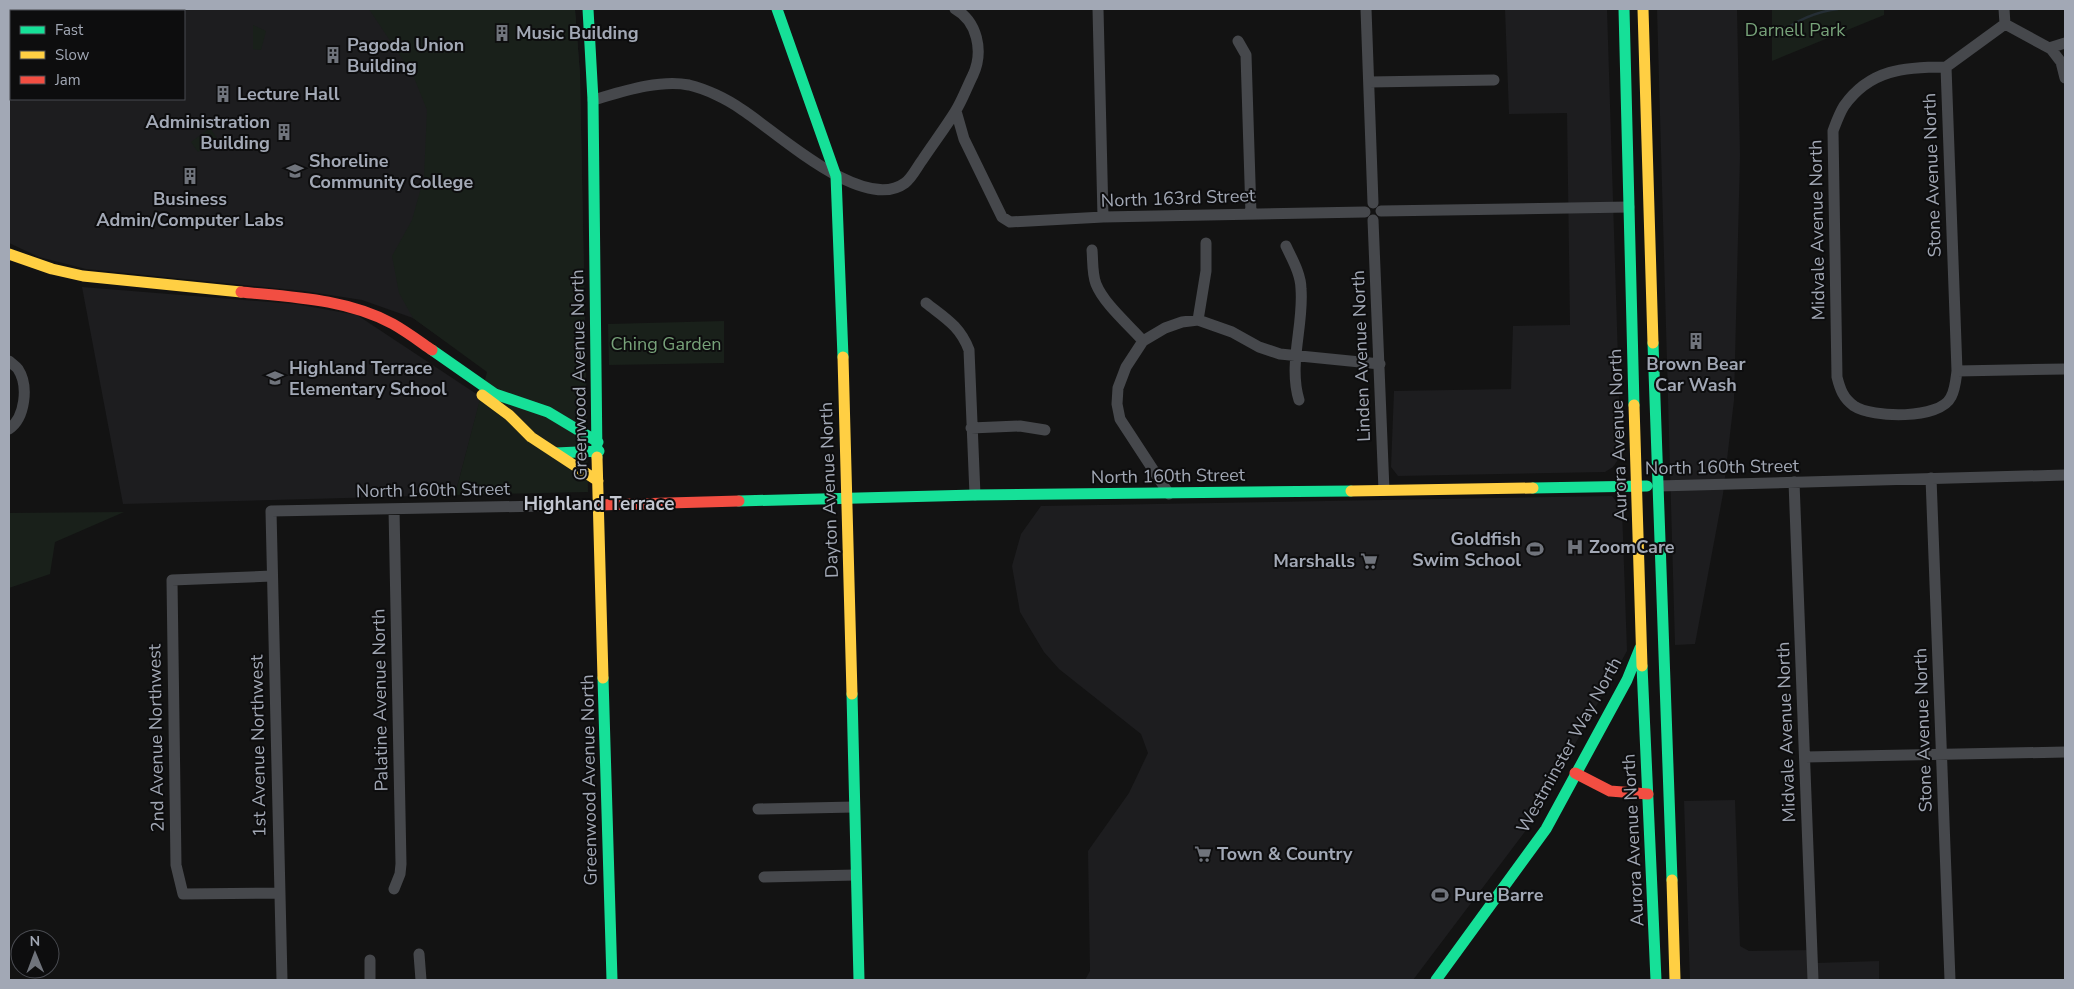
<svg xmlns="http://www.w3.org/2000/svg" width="2074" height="989" font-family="'Nunito Sans',sans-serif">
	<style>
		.built { fill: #1d1d1f; fill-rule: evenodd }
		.green { fill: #19201a }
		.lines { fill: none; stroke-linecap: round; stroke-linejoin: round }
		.stream { stroke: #252e35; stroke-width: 2.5 }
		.street { stroke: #46484c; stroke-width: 11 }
		.fast { stroke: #16e098; stroke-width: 11 }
		.slow { stroke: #ffcf43; stroke-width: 11 }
		.jam { stroke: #f24e42; stroke-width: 11 }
		.labels { text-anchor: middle; stroke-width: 4; stroke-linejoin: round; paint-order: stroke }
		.park-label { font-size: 18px; fill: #77a279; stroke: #0d0d0e }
		.poi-label { font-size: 18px; font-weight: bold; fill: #a2a8b5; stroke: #0d0d0e; text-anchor: start }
		.street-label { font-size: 18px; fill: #a2a8b5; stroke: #0d0d0e }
		.neighbourhood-label { font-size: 19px; font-weight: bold; fill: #c3c7d1; stroke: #0d0d0e }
	</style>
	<rect width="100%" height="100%" fill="#131313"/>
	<path class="built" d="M9,9h566l5,65 7,347 -70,-29 -104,-74 -51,-18 -58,-9 -218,-22 -47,-12 -30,-14zM11,11h173v88h-173z
		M1505,9h102l14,446 -8,12 -8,5 -207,4 -7,-9 3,-76 117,-2 2,-63 57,-1 -3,-212 -58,1z
		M1657,9h80l3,147 -6,244 -11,94 -28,150 -20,1z
		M82,287l213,17 62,11 124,82 -26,98 -332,9z
		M1612,496l10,13 5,142 -97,174 -117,155h-328l5,-9 -2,-120 41,-58 19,-40 -7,-19 -82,-65 -15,-17 -24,-40 -8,-46 9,-32 20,-28z
		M1735,800l5,146 9,5 66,-1 1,13 63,-2v19h-189l-6,-179z"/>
	<path class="green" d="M369,9h206l5,65 8,418 -133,3 32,-123 -74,-54 -14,-25 -7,-37 20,-36 12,-43 3,-67 -14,-35z
		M1772,9h112v6l-112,46z
		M253,25l13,6 -5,19 -8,-1z
		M210,128l7,10 -19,14 -7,-10z
		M724,321v42l-115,2 -1,-41z
		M124,512l-69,30 -5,32 -41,14v-75z"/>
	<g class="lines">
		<path class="stream" d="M1776,37c18,-16 38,-25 62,-28"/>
		<path class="street" d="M1098,9l5,208
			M1366,9l7,194
			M2005,24l46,25 10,13 4,16
			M1238,41l8,14 5,159
			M2049,48l16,-5
			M1946,67c-41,0 -76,2 -102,39 -5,8 -8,17 -11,25l4,246c3,12 6,21 17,29 18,12 86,14 97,-9 4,-7 5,-18 6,-26l108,-2
			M1369,82l125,-2
			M593,100c28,-8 66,-21 96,-15 17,4 38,14 52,24 35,22 122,105 164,74 7,-5 12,-16 18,-24 10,-15 22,-31 32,-47 7,-11 12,-25 18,-37 11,-24 4,-54 -18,-66
			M956,111l8,28 38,78 8,5 93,-5 262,-5
			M1381,211l248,-4
			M1373,220l11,270
			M1286,246c6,13 15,28 15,43 3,36 -13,75 -2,111
			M1092,250c1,11 0,24 4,34 8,20 33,41 47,57l22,-13 17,-6 16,-2 34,12 27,15 21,7 100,10
			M926,303c19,15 34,23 43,47l6,145
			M1198,320l8,-49v-28
			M1143,341l-17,26 -8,21 -1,16 3,15 49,75
			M9,361c3,3 7,5 9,8 11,17 7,49 -9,60
			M1957,371l-11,-304 59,-43 -1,-15
			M971,428l49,-2 25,4
			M1931,478l19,502
			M1794,482l19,498
			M1658,486l407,-11
			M394,509l7,355 -1,10 -6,15
			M272,576l-100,4 4,285 7,29 95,-1
			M1805,757l260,-5
			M758,809l96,-2
			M764,877l92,-2
			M419,954l2,26
			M370,960v20
			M282,980l-11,-469 327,-6"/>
		<path class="fast" d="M588,9l5,91 4,357
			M777,9l59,167 7,181
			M1624,9l10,396
			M1653,343l19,537
			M432,350l63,44 53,18 50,30
			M556,453l43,-2
			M1533,488l114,-2
			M739,501l236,-6 376,-4
			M1642,666l14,314
			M603,678l9,302
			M852,694l7,286
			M1436,980l110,-151 81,-149 13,-32"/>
		<path class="slow" d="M1643,9l10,334
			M9,254l43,15 31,7 158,16
			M843,357l9,337
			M482,395l27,20 22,22 67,44
			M1634,405l8,261
			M597,457l6,221
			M1351,491l182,-3
			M1672,880l3,100"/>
		<path class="jam" d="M241,292c51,5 106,7 152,32 14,8 26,17 39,26
			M598,505l141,-4
			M1575,773l35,18 38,3"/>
	</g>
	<defs>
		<g id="building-bare" transform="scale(1.35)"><path d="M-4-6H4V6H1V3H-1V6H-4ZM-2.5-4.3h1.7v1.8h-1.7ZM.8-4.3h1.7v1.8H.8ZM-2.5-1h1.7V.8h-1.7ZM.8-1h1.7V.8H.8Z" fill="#70747c" stroke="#0d0d0e" stroke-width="2.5" paint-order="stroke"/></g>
		<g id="university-bare" transform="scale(1.35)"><path d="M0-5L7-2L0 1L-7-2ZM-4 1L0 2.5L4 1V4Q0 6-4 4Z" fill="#70747c" stroke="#0d0d0e" stroke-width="2.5" paint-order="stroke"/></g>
		<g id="school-bare" transform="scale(1.35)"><path d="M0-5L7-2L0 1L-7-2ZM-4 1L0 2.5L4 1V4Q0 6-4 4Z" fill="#70747c" stroke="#0d0d0e" stroke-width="2.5" paint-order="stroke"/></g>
		<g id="hospital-bare" transform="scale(1.35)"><path d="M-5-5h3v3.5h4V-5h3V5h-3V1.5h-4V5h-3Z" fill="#70747c" stroke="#0d0d0e" stroke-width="2.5" paint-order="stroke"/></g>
		<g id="stadium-bare" transform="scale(1.35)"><path d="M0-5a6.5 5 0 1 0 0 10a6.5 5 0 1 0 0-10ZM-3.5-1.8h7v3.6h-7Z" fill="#70747c" stroke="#0d0d0e" stroke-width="2.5" paint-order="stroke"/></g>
		<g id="supermarket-bare" transform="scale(1.35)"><path d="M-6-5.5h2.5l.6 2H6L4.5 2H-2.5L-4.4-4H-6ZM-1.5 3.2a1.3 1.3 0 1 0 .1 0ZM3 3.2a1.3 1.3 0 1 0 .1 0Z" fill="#70747c" stroke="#0d0d0e" stroke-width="2.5" paint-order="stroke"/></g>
	</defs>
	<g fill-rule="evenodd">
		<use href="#building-bare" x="502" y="33"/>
		<use href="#building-bare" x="333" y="55"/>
		<use href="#building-bare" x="223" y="94"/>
		<use href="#building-bare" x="284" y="132"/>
		<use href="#university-bare" x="295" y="171"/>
		<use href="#building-bare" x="190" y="176"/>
		<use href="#building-bare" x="1696" y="341"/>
		<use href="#school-bare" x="275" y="378"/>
		<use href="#hospital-bare" x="1575" y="547"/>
		<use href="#stadium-bare" x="1535" y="549"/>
		<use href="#supermarket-bare" x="1369" y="561"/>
		<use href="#supermarket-bare" x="1203" y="854"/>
		<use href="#stadium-bare" x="1440" y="895"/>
	</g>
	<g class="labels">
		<g class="park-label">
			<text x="1795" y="36">Darnell Park</text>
			<text x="666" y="350">Ching Garden</text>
		</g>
		<g class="poi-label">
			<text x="516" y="39">Music Building</text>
			<text x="347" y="51">Pagoda Union<tspan x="347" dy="21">Building</tspan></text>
			<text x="237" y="100">Lecture Hall</text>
			<text x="270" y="128" text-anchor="end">Administration<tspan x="270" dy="21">Building</tspan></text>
			<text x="309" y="167">Shoreline<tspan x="309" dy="21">Community College</tspan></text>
			<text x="190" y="205" text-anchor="middle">Business<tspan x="190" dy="21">Admin/Computer Labs</tspan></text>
			<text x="1696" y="370" text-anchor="middle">Brown Bear<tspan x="1696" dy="21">Car Wash</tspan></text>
			<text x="289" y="374">Highland Terrace<tspan x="289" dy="21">Elementary School</tspan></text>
			<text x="1521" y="545" text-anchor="end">Goldfish<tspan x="1521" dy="21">Swim School</tspan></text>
			<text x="1589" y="553">ZoomCare</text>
			<text x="1355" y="567" text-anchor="end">Marshalls</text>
			<text x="1217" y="860">Town &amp; Country</text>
			<text x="1454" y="901">Pure Barre</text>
		</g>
		<g class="street-label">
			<text transform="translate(1932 175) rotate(-92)" y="6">Stone Avenue North</text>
			<text transform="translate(1178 198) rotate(-2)" y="6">North 163rd Street</text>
			<text transform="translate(1817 230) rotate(-91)" y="6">Midvale Avenue North</text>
			<text transform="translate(1361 356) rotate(-92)" y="6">Linden Avenue North</text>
			<text transform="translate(579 375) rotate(-91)" y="6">Greenwood Avenue North</text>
			<text transform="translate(1618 435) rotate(-92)" y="6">Aurora Avenue North</text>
			<text transform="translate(1722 467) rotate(-1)" y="6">North 160th Street</text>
			<text transform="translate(1168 476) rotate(-1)" y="6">North 160th Street</text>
			<text transform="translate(433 490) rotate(-1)" y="6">North 160th Street</text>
			<text transform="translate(829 490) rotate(-92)" y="6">Dayton Avenue North</text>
			<text transform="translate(380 700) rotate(-91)" y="6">Palatine Avenue North</text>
			<text transform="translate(1923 730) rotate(-92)" y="6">Stone Avenue North</text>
			<text transform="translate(1786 732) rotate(-92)" y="6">Midvale Avenue North</text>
			<text transform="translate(156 738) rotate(-91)" y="6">2nd Avenue Northwest</text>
			<text transform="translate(1569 745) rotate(-61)" y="6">Westminster Way North</text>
			<text transform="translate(258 746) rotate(-91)" y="6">1st Avenue Northwest</text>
			<text transform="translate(589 780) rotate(-91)" y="6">Greenwood Avenue North</text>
			<text transform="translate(1633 840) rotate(-93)" y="6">Aurora Avenue North</text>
		</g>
		<g class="neighbourhood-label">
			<text x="599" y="510">Highland Terrace</text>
		</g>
	</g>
	<rect width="2074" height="989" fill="none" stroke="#a2a8b5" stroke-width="20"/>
	<rect x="10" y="10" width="175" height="90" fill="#0d0d0e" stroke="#494b51"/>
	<rect x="20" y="26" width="25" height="8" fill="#16e098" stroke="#494b51"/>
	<text x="55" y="35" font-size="15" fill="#a2a8b5">Fast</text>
	<rect x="20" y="51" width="25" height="8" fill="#ffcf43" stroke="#494b51"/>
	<text x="55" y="60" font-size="15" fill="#a2a8b5">Slow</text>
	<rect x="20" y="76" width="25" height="8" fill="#f24e42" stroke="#494b51"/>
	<text x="55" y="85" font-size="15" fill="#a2a8b5">Jam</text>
	<g transform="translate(35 954) rotate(359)"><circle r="24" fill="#0d0d0e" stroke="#494b51"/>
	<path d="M0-4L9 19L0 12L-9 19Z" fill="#70747c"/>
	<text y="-8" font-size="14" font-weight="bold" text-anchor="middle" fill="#a2a8b5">N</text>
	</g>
</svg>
